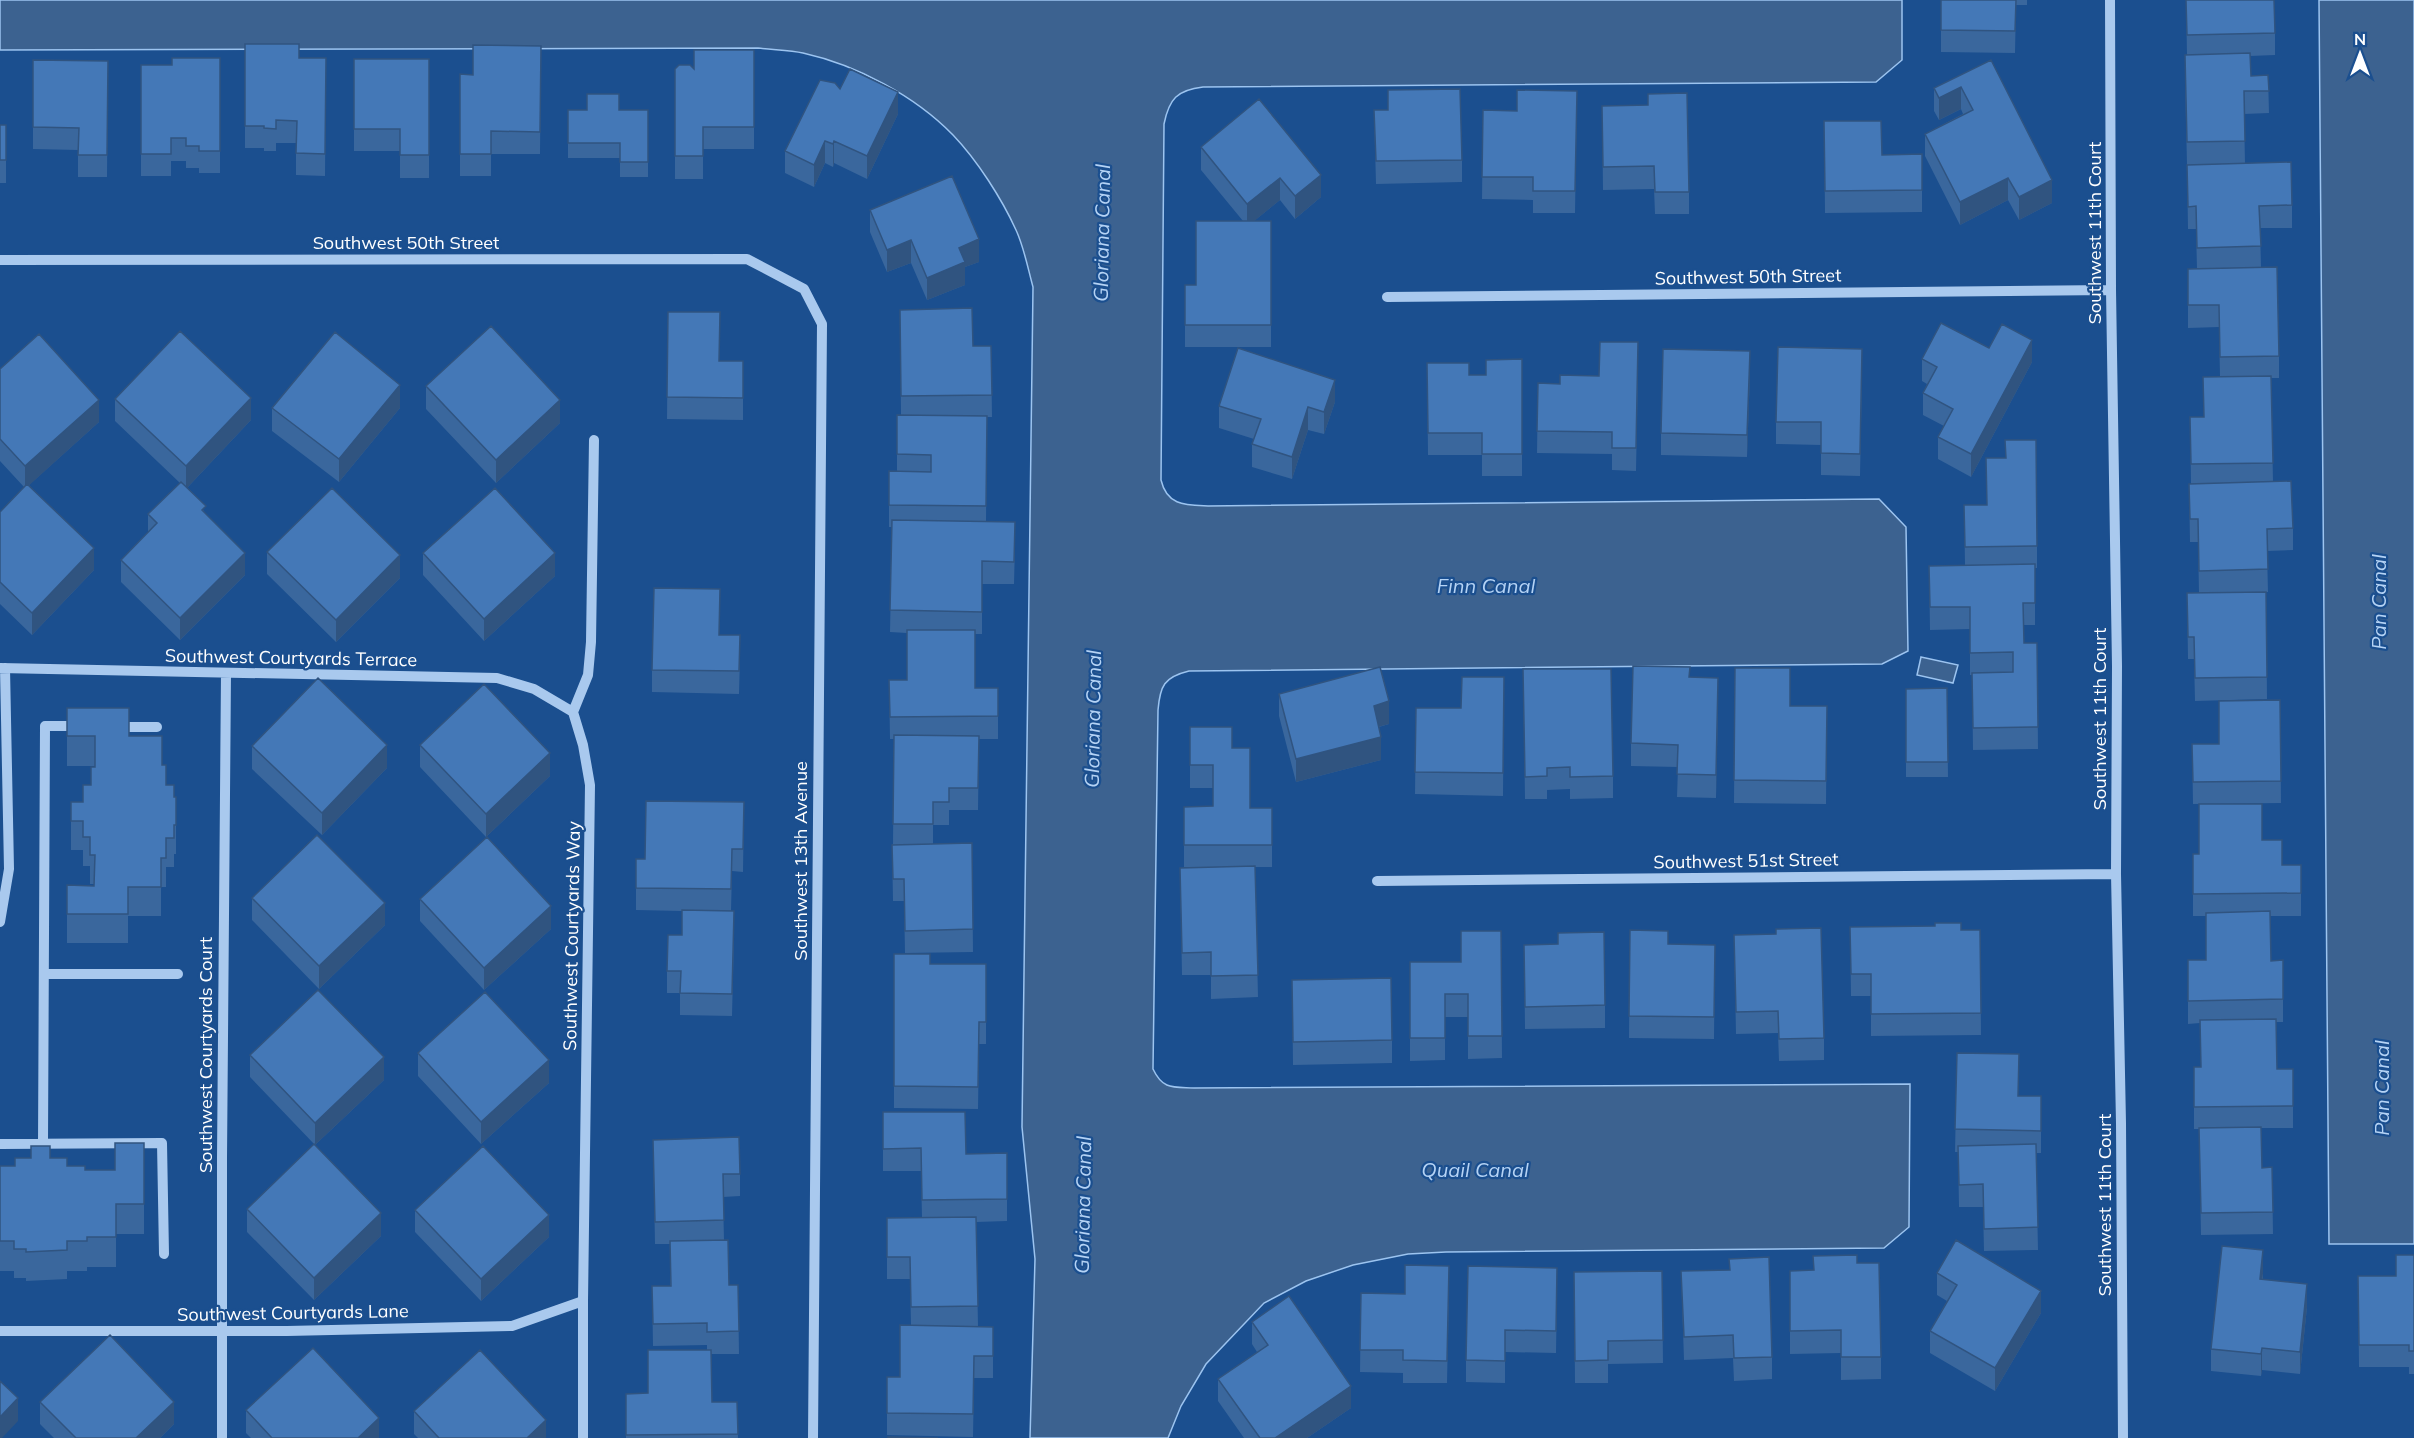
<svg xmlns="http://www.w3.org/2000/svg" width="2414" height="1438" font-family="Mulish,sans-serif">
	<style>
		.water { fill: #3c6290; stroke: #9cc4f0; stroke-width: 1.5 }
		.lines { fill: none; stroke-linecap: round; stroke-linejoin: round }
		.minor { stroke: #a9c9ee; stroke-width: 10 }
		.wall { fill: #3a679d }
		.shaded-wall { fill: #305480 }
		.building { fill: #4478b7; stroke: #305480; stroke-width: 1.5 }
		.labels { text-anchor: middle; stroke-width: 4.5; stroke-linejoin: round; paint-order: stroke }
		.street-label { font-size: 18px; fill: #fff; stroke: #1b4f8f }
		.water-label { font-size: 20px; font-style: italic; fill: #b5d3f5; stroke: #1b4f8f }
	</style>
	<rect width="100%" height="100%" fill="#1b4f8f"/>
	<path class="water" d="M0,0h1902v60l-26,22 -673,5c-26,3 -34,12 -39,37l-3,356c6,26 25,25 47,26l671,-7 27,28 2,124 -26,13 -693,7c-25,6 -29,15 -31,39l-5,359c10,21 20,18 41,19l716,-4 -1,143 -25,21 -438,4 -38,2 -55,11 -47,16 -42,22 -58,61 -25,42 -13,32h-138l5,-179 -13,-132 11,-840c-5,-18 -9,-40 -17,-57 -14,-31 -39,-70 -63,-95 -38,-39 -96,-70 -150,-82 -14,-3 -30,-3 -45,-5l-758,2z
		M2319,0h95v1244h-85z
		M1921,657l37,8 -5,18 -36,-8z"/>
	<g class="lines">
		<path class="minor" d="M2110,0l1,290 6,376 -1,208 5,249 2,315
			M0,260l747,-1 57,30 18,35 -9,1114
			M1387,297l724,-7
			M0,668l497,10 37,11 39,23
			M116,727h41
			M1377,881l739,-7
			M0,922l9,-53 -4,-201
			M44,974h134
			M0,1144l162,-1 2,111
			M43,1144l2,-418h35
			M0,1331h287l225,-5 71,-25
			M222,1438v-280l4,-485
			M583,1438v-137l7,-516 -7,-40 -10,-33 15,-37 3,-33 3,-202"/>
	</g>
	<path class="wall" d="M1941,0h86v5h-11l-1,48 -74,-1z
		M2186,0l89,33v22l-25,1 1,20 17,-1 1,38 -25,1 1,49 47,42v23h-32l1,39 18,89v22h-8l2,104 20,46v22l-26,1 1,41h-2l1,107 -72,2 -1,-42h-6l-1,-66h12l-1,-51h-8l-1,-58h2l-1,-67h14l-1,-40h17l-1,-50 -31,1v-59h9l-1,-40h-8l-1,-64 33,-1 -33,1 -2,-88 2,-22z
		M245,44l54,14h27l-1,118 -29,-1v-32h-20v8h-12v-3h-19z
		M541,46l-1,108h-49v22h-31v-102l13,1z
		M754,50v99h-51v30h-28v-110h19z
		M220,58v115h-21v-5h-13v-7h-15v15h-30v-111h31z
		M354,59h75v119h-29v-27h-46z
		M33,60l75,1 -1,116h-29v-27l-45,-1z
		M1991,60l61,143 -33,17 -11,-20 -48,25 -35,-69v-22l38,-20 -2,-5 -22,11 -5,-9v-23z
		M840,89l58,25 -31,65 -33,-16 -1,4 -8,-4 -11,24 -29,-14v-22z
		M1577,91l-2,122h-42v-13l-51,-1 1,-89 34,1z
		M1259,99l62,98 -26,22 -15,-19 -26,21h17v126h-86v-62h11l47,-64 -42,-51v-23z
		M1602,106l87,86v22h-34l-1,-25 -51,1z
		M568,110h80v67h-28v-19h-52z
		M1374,110l88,50v22l-86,2z
		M1824,121l58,34 40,-1v58l-97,1z
		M0,125h6v58h-6z
		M870,210l109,52 -14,5v18l-38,15 -16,-37 -24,9 -17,-40z
		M900,310l73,36h18l1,71h-5l-1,105 29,23 -1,39h-32v50h-7v54h23v51h-19l-1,71h-29v15h-16v19l39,-1 1,109 -68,1 -1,-52h-11l-1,-56 1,-1 1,-105h-4l-1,-59h18v-47l-17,-1 2,-105h-3v-56h8v-56h4z
		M668,312l51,49h24v59l-76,-1z
		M1989,348l43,14 -61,115 -33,-18v-22l6,-11 -21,-11v-22l4,-9 -5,-3v-22z
		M1522,359v117h-40v-21h-54l-1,-92 42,12h17z
		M1638,365l-2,106 -24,-1v-16l-75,-1 1,-70 22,1 39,-8z
		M0,369l99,53 -70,63 65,85 -62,65 -32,-31v-92l24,-25 -24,-26z
		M1862,371l-2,105 -39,-1v-30l-45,-1v-22z
		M1750,373l-3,84 -86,-2v-22z
		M426,386l134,37 -64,60 -70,-74z
		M115,399l136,21 -64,68 19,26 39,61 -65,65 -59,-58v-22l27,-28v-18l32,-31 -65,-62z
		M1335,402l-11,32 -16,-4 -16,49 -40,-12v-23l2,-5 -35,-11v-22z
		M272,408h128l-61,74 -67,-51z
		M1964,505l73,41v22h-2v57h-12l1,18h13l1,106 -65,1 -1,-75h-2v-46l-40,1 -1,-64 36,-1z
		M267,552l133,26 -64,64 -69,-68z
		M423,553l132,23 -71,65 -61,-66z
		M719,635l21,23 -1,36 -87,-2v-22z
		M1735,668l55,38h37l-1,98 -92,-1z
		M1523,669l90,107v22l-43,1v-10l-23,1v9h-22z
		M1504,677l-1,119 -88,-2 1,-86h45z
		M1690,677l28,23 -2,98 -39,-1 1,-30 -47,-1v-23z
		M1947,688l1,89h-42v-88z
		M1279,694l110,30 -10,3 2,33 -85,22 -17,-66z
		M2280,700l1,103 -88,1 -1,-60h27z
		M67,708l62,28 33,29 4,20 8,12h2v57h-2v13h-8v20h-5v29h-33v27h-61v-58l27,1v-2h-4v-18h-7v-16h-12v-48h12l8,-17 4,-18v-1h-28z
		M1190,727l42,21 18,60h22v59h-17l3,130 -47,2v-24h-29l-2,-107 48,-1h-44v-60l29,-1v-18h-23z
		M420,745l130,31 -64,61 -66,-70z
		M252,746l135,22 -65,67 -70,-66z
		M744,802l-1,70 -11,-1 -1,40 3,23 -2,82 -52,-1v-22h-13v-22l15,-36v-24l-46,-1v-51h9z
		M2262,840l20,25h19v51h-31l1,45 12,38v23h-7l1,47h16v59h-32l1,40 10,-1 1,67 -72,1 -2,-106h-5v-62h7l-1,-44 -12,1v-64h18v-44h-13v-62h6z
		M252,898l133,27 -66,64 -67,-69z
		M420,899l131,30 -67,61 -64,-69z
		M1850,927l111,3h19l1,105 -110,1v-40h-20z
		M1630,930l38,14 47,1 -1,94 -85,-1z
		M1501,931l1,127 -34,1v-42h-23v43l-35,1v-99h51z
		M1734,935l90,103v22l-45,1 -1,-28 -42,1z
		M1524,945l81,60v23l-80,1z
		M894,954l36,10h56v80h-7l-1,65 -84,-1z
		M1292,980l100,60v23l-99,2z
		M418,1053l131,30 -68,61 -63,-68z
		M1957,1053l61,43h23v57h-5l2,97 -54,1 -1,-44h-24l-1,-55h-3z
		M250,1055l134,25 -69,65 -65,-68z
		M883,1112l83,42 41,-1v68l-31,1 2,104 15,1v51h-19l-1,59 -86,-2v-58h13l11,-52 -1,-46h-23v-61h35l-1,-47h-38z
		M653,1140l87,34v22l-17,1 1,43 5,45h9l1,69h-28l1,48h25l1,36h-112v-44l22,-1 59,-43v-5l-54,1 -1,-60h18v-42h-15z
		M144,1143v91h-28v33h-29v4h-20v8l-41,2v-3h-12v-7h-14v-105h67l18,4h30z
		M247,1209l134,27 -67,64 -67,-68z
		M415,1210l134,27 -68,64 -66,-69z
		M2414,1255v119h-5v-7h-50l-1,-91h38z
		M1857,1263l24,94v22l-40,1v-27l-51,1v-83l23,-1z
		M1662,1271l1,92 -55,1v19h-33l-1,-111z
		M1681,1271l91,86v22l-38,2 -1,-23 -49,2z
		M1937,1273l104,40 -46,78 -65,-38v-22l17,-30 -10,-6z
		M2263,1273v7l44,27 -7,67 -38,-4 -1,6 -50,-5v-22z
		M1449,1289l-2,94h-44v-10l-43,-1 1,-79 44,1z
		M1557,1290l-1,63 -51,-1v31l-39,-1v-22z
		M1252,1322l99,86 -44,30h-63l-26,-37v-22l39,-27 -5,-8z
		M40,1402l134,22 -14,14h-106l-14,-14z
		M246,1410l133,28h-128l-5,-5z
		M414,1411l132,27h-128l-4,-4z"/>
	<path class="shaded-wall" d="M1961,87v22l-22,11v-22z
		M898,92v22l-31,65v-23z
		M825,141v22l-11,24v-22z
		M834,141v22l-1,4v-23z
		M1321,175v22l-26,22v-23z
		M1280,178v22l-33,27v-23z
		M2008,178v22l-48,25v-23z
		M2052,180v23l-33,17v-23z
		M979,239v23l-14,5v18l-38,15v-22l32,-30z
		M911,240v23l-24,9v-22z
		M2032,340v22l-61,115v-23z
		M1750,351v22l-3,84v-22z
		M1335,380v22l-11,32v-22z
		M400,385v23l-61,74v-23z
		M251,398v22l-65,69v-23z
		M99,400v22l-74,67v-23z
		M560,400v23l-64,60v-23z
		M1308,407v23l-16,49v-22z
		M94,548v22l-62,65v-22z
		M245,553v22l-65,65v-22z
		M555,553v23l-71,65v-22z
		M400,555v23l-64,64v-22z
		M1718,678v22l-2,98v-23z
		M1389,701v23l-15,4v-22z
		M1381,737v23l-85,22v-23z
		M387,745v23l-65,67v-22z
		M550,753v23l-64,61v-23z
		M385,903v22l-66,64v-23z
		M551,906v23l-67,61v-22z
		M384,1057v23l-69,65v-22z
		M549,1060v23l-68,61v-22z
		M381,1213v23l-67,64v-22z
		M549,1215v22l-68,64v-22z
		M2263,1250v23l-3,29v-23z
		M2307,1284v23l-7,67v-22z
		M2041,1291v22l-46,78v-23z
		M2262,1348v22l-1,6v-22z
		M1351,1386v22l-44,30h-32z
		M18,1398v23l-16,17h-2v-21z
		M174,1402v22l-14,14h-24z
		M379,1418v20h-21z
		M546,1420v18h-19z"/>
	<path class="building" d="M1941,0h75l-1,31 -74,-1z
		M2186,0h88l1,33 -88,2z
		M245,44h54v14h27l-1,96 -29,-1 1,-32 -21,-1v9l-12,-1v-2h-19z
		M473,45l68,1 -1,86 -49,-1v23h-31v-80l13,1z
		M694,50h60v77h-51v29h-28v-87l4,-4h11l4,4z
		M2250,53l1,23 17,-1 1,16h-25l1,50 -58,1 -2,-87z
		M172,58h48v93h-21v-5h-13v-8h-15v16h-30v-89h31z
		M354,59h75v96h-29v-26h-46z
		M33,60l75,1 -1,94h-29l1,-27 -46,-1z
		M1991,60l61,120 -33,17 -11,-19 -48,24 -35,-68 48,-24 -12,-23 -22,11 -5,-10z
		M850,69l48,23 -31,64 -33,-15 -1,3 -8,-3 -11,24 -29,-14 35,-71 15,3 5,6z
		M1460,89l2,71 -86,1 -2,-51h14v-20z
		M1517,90l60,1 -2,100h-42v-14h-51l1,-67 34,1z
		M1687,93l2,99h-34l-1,-26 -51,1 -1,-61 46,-1v-11z
		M587,94h32v16h29v52h-28v-19h-52v-33h19z
		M1259,99l62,76 -26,21 -15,-18 -33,26 -46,-57z
		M1824,121h57l1,34 40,-1v36l-97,1z
		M0,125h6v35h-6z
		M2291,162l1,43 -33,1 2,40 -64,2 -1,-42 -8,1 -1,-42z
		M952,176l27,63 -20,9 6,14 -38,16 -16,-38 -24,10 -17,-40z
		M1196,221h75v104h-86v-40h11z
		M2277,267l2,89 -59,1 -1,-52h-31v-36z
		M972,308l1,38h18l1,49 -91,1 -1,-86z
		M668,312h52l-1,49h24v37l-76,-1z
		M1941,323l48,25 13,-24 30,16 -61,114 -33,-17 15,-28 -30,-16 14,-26 -15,-8z
		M491,326l69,74 -64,60 -70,-74z
		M180,331l71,67 -65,68 -71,-67z
		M335,332l65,53 -61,74 -67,-51z
		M39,334l60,66 -74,66 -25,-27v-70z
		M1600,342h38l-2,106h-24v-16l-75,-1 1,-48 22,1v-9l39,1z
		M1778,347l84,2 -2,105 -39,-1v-31h-45z
		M1238,348l97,32 -11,32 -16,-5 -16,50 -40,-13 9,-25 -42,-13z
		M1663,349l87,2 -3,84 -86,-2z
		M1522,359v95h-40v-21h-54l-1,-70h42v12h17v-15z
		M2271,376l2,87 -82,1 -1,-47h14l-1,-40z
		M897,415l90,1 -1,90 -97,-1v-34l42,1v-17l-34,-1z
		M2005,440h31l1,106 -72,1 -1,-42h23l-1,-47h20z
		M2291,481l2,47 -26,1 1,40 -69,2 -1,-52h-8l-1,-35z
		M181,482l25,24 -4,4 43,43 -65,65 -59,-58 36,-37 -9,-9z
		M27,484l67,64 -62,65 -32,-31v-70z
		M332,488l68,67 -64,65 -69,-68z
		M495,488l60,65 -71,66 -61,-66z
		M892,520l123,2 -1,40 -32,-1v51l-92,-2z
		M2035,564v39h-12l1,40h13l1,84 -65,1 -1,-55 41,-1v-20l-43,1v-46h-40l-1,-41z
		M654,588l66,1 -1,46h21l-1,36 -87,-1z
		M2266,592l1,85 -72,1 -1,-41h-6l-1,-44z
		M907,630h68v58h23v28l-108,1 -1,-37h18z
		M1633,666l57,1 -1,10 29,1 -2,97 -39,-1 1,-29 -47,-2z
		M1380,667l9,34 -15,5 7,31 -85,22 -17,-65z
		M1735,668h55v38h37l-1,75 -92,-1z
		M1523,669h88l2,107 -43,1v-10l-23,1v8l-22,1z
		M1462,677h42l-1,96 -88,-1 1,-64h45z
		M318,678l69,67 -65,68 -70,-67z
		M484,684l66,69 -64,61 -66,-69z
		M1947,688l1,74h-42v-73z
		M2280,700l1,81 -88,1 -1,-38h27v-43z
		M67,708h62v28h33v29h4v20h8v12h2v28h-2v13h-8v20h-5v29h-33v27h-61v-29l27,1 1,-31h-5v-18h-7v-16h-12v-19h12v-17h8v-18h4v-31h-28z
		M1190,727h42v21h18v60h22v37h-88v-38l29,-1v-41h-23z
		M894,735l85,1 -1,52h-29v14h-16v22h-40z
		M646,801l98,1 -1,47h-11l-1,40 -95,-1v-29h9z
		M2199,804h63v36h20v25h19v28l-108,1v-40h6z
		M317,835l68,68 -66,63 -67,-68z
		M487,837l64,69 -67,62 -64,-69z
		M972,843l1,86 -68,2 -1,-52h-11l-1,-34z
		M1255,866l3,109 -47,1v-24l-29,1 -2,-85z
		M682,910l52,1 -2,83 -52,-1 1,-22h-14l1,-36h14z
		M2270,911l1,50 12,-1v39l-95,2v-41h18v-47z
		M1935,923h26v7h19l1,83 -110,1v-40h-20l-1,-47 85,-1z
		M1821,928l3,110 -45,1 -1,-28 -42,1 -2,-77 42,-1v-5z
		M1630,930l38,1v13l47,1 -1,72 -85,-1z
		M1461,931h40l1,105h-34v-42h-23v44h-35v-76h51z
		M1604,932l1,73 -80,2 -1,-62 34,-1v-11z
		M894,954h36v10h56v58h-7l-1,65 -84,-1z
		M1391,978l1,62 -99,2 -1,-62z
		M318,990l66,67 -69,66 -65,-68z
		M485,992l64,68 -68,62 -63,-69z
		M2276,1019l1,50h16v37l-99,1v-40h7l-1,-47z
		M1957,1053l62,1 -1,42h23v35l-86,-2z
		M883,1112h82l1,42 41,-1v46l-85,1 -1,-52 -38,1z
		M2261,1127l1,41 10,-1 1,45 -72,1 -2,-85z
		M739,1137l1,37h-17l1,46 -69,2 -2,-82z
		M115,1143h29v61h-28v33h-29v4h-20v9l-41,2v-3h-12v-8h-14v-75h15v-8h16v-12h19v12h17v8h18v4h30z
		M314,1144l67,69 -67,65 -67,-69z
		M2036,1144l2,83 -54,2 -1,-45 -24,1 -1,-39z
		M483,1146l66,69 -68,64 -66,-69z
		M976,1217l2,89 -67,1 -1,-50h-23v-39z
		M728,1240l1,45h9l1,46 -32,1v-9l-54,1 -1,-38h19l-1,-45z
		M1956,1240l85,51 -46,77 -65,-37 27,-46 -20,-12z
		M2222,1246l41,4 -3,29 47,5 -7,68 -38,-4 -1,6 -50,-5z
		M1857,1255v8h22l2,94h-40v-27l-51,1v-60l24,-1 -1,-14z
		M2396,1255h18v96h-5v-6h-50l-1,-69h38z
		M1769,1257l3,100 -38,1 -1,-23 -49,2 -3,-66 49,-1 -1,-11z
		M1405,1265l44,1 -2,95 -44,-1v-10h-43l1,-57 44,1z
		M1468,1266l89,2 -1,63 -51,-1v31l-39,-1z
		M1662,1271l1,69 -55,1v19l-33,1 -1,-89z
		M1289,1296l62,90 -76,52h-15l-42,-59 50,-34 -16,-23z
		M900,1325l93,2v29h-19l-1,58 -86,-1v-36h13z
		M110,1335l64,67 -38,36h-60l-36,-36z
		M313,1348l66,70 -21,20h-86l-26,-28z
		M480,1350l66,70 -19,18h-88l-25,-27z
		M648,1350h63l1,52h25l1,32 -112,1v-41l22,-1z
		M0,1381l18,17 -18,19z
		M888,1437l50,1h-50z"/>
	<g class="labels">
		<g class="street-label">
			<text transform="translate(2095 233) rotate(-90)" y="6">Southwest 11th Court</text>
			<text x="406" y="249">Southwest 50th Street</text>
			<text transform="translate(1748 277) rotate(-1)" y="6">Southwest 50th Street</text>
			<text transform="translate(291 658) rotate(1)" y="6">Southwest Courtyards Terrace</text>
			<text transform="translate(2100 719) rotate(-90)" y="6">Southwest 11th Court</text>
			<text transform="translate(801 861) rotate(-90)" y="6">Southwest 13th Avenue</text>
			<text transform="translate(1746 861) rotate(-1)" y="6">Southwest 51st Street</text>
			<text transform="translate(572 936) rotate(-89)" y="6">Southwest Courtyards Way</text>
			<text transform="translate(206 1055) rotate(-90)" y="6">Southwest Courtyards Court</text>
			<text transform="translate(2105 1205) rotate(-90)" y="6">Southwest 11th Court</text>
			<text transform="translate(293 1313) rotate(-1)" y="6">Southwest Courtyards Lane</text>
		</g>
		<g class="water-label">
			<text transform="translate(1102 233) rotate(-89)" y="7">Gloriana Canal</text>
			<text x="1486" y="593">Finn Canal</text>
			<text transform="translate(2379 602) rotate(-90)" y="7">Pan Canal</text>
			<text transform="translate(1093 719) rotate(-89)" y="7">Gloriana Canal</text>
			<text transform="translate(2382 1088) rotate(-90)" y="7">Pan Canal</text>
			<text x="1475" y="1177">Quail Canal</text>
			<text transform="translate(1083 1205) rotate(-89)" y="7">Gloriana Canal</text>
		</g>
	</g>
	<g transform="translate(2360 54)" stroke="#1b4f8f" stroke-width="4.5" paint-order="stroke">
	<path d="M0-4.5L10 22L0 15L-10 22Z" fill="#ffffff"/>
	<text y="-9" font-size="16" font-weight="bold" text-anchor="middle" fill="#ffffff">N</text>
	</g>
</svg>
